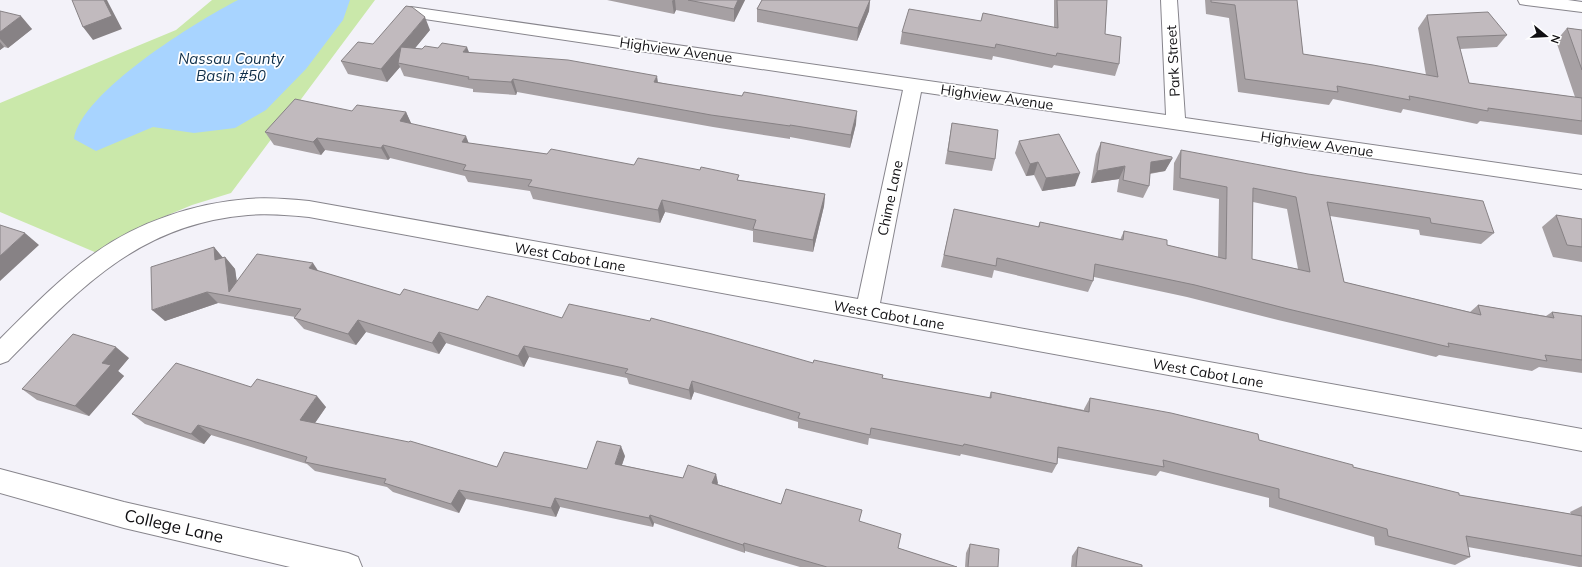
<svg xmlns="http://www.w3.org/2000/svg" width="1582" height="567" font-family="Mulish,sans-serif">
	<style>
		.green { fill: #cae8aa }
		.water { fill: #a8d4ff }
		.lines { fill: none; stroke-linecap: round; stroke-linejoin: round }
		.street-casing { stroke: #87858c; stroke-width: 2 }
		.street { fill: #fff; fill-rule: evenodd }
		.wall { fill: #a6a0a3; fill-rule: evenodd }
		.shaded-wall { fill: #878285 }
		.building { fill: #c1babe; stroke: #878285; fill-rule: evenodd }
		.labels { text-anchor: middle; stroke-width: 3.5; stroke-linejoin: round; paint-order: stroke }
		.street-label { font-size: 14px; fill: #100f12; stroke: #fff }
		.water-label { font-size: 15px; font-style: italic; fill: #0f2f4a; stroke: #fff }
		.near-street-label { font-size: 17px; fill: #100f12; stroke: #fff }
	</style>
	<rect width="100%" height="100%" fill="#f3f2f9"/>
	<path class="green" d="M212,0h163l-144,193 -39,12 -48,20 -47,28 -97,-41v-109l176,-73z"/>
	<path class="water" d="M238,0h112l-7,20 -37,49 -40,41 -31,18 -41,5 -41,-6 -57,24 -22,-12c7,-47 123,-118 164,-139z"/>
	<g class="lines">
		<g class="street-casing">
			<path id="street" d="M1161,0h16l8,118 397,57v14l-661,-97 -41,211 702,126v22l-1273,-234c-20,-2 -40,-4 -61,-2 -109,9 -168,73 -240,146l-8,3v-25c30,-30 60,-61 95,-86 43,-31 100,-50 153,-54 21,-2 41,0 61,2l549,98 45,-209 -492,-73 -6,-1 -2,-4 2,-4 6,-1 755,108z
				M1518,0h50l14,2v10l-56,-7 -6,-1z
				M0,469l124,33 224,51 10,4 4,10h-72l-166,-39 -124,-35z"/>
		</g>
		<use href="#street" class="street"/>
	</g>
	<path class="wall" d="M607,0h138l-11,22 -58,-12 -2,4z
		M762,0h108l-1,11 -12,30 -100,-19v-13z
		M1054,0h53l-2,34 14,30 -4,12 -61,-11 -2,3 -59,-12 -1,4 -92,-16 2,-12 79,-11 73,6z
		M1205,0h92l6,54 123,21 -8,-47 9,-13 80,20 -10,12 -37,2 9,34 106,14 -19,-56 11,-13 15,2v105l-102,-14 -3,3 -74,-15 -2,4 -68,-14 -4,6 -91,-13 -9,-74 -23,-4z
		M0,11l32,18 -24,19 -4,-1 -4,3z
		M430,30l-15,18 7,1 16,-1 220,34 198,42 -6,24 -60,-11v2l-77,-12 -196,-35 -1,3 -43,-3v-3l-69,-13 -4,-9 -13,15 -39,-8 -7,-13 32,-17z
		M352,111l54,1 5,12 57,19 79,11 87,11 105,15 86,14 -1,12 -11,46 -60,-10v-11l-88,-19 -5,11 -127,-24 -3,-8 -62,-9 -3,-6 -75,-18 -2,2 -63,-10 -4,5 -47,-10 -9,-13z
		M952,123l43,36 -3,12 -47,-7z
		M1019,141l56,45 -33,5 -8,-16 -8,1 -11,-23z
		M1101,142l71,17 -7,12 -15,3 -1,12 -6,12 -26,-6 2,-13 -28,4 5,-29z
		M1181,150l313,83 -13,11 -61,-9 -1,-5 -89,-14 14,66 126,30 8,-7 68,11 6,-4 30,4v57l-43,-6 -7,4 -93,-16 -3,2 -158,-37 -91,-23 -93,-20 -1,4 -5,11 -94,-22 -2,8 -51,-11 13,-58 84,18 2,-5 80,18 4,-9 43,14 51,12 1,-58 -46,-9 1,-27zM1253,202l34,7 11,60 -46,-10z
		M1556,215l26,4v43l-29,-5 -11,-30z
		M214,247l8,10h3l10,12 2,13 81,-11 82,24 78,15 84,8 251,45 69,15 107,20 2,-6 93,18v-1l6,-11 169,42 94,27 106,28 112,19 -1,-2 12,-6v61h-3l-111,-20 2,10 -15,8 -80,-20 -1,-8 -105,-30v-9l-109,-27 -4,5 -98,-18 -1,6 -5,9 -91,-19 -1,2 -91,-18 -1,7 -70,-17v-6l-104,-30 -3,8 -62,-16 -2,-6 -98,-21 -5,10 -78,-24 -7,11 -73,-22 -10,13 -52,-16 -10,-11 1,-1 -77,-14 -53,18z
		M129,358l-11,13 6,5 -35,40 -52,-16 -15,-11z
		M251,387l75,20 -11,16 182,44 90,2 38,-13 -3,9 61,13 33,-4 1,10 64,20 79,18 38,26 59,19h-157l-55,-16v2l-91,-30 -1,4 -93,-20 -4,10 -90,-18 -7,14 -66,-21 -6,-5 -72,-16 -8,-7 -96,-29 -7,9 -59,-20 -13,-10z
		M970,544l28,23h-33l1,-14z
		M1078,547l64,20h-71l1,-11z"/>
	<path class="shaded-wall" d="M104,0h3l2,4 13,25 -29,11 -10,-13z
		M673,0h2l1,10 -2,4 -2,-13z
		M738,0h7l-11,22v-13z
		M870,0l-1,11 -12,30 1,-13z
		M21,16l11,13 -24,19 -8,-9v-7z
		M425,17l5,13 -28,34 -4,-1 2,4 -13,15 -6,-13z
		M0,42l4,5 -4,3z
		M467,47l5,13 -9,-8z
		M657,76l2,13 -5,-7z
		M513,79l4,13 -1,3 -5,-13z
		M857,111l-1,13 -6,24 1,-13z
		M406,112l6,13 -12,-4z
		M466,136l5,13 -9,-7z
		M317,138l8,12 -4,5 -8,-13z
		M383,145l7,13 -2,2 -7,-12z
		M1172,159l-7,12 -20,3 6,-12z
		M1038,162l-4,13 -8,1 4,-12z
		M1125,166l-6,13 -28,4 6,-12z
		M1080,173l-5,13 -33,5 4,-13z
		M825,194l-1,12 -11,46v-12z
		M662,200l3,12 -5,11 -2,-13z
		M25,233l14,12 -39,36v-25z
		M214,247l10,12 -9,1z
		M225,257l10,12 4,29 -10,-6z
		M313,263l8,12 -12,-7z
		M207,292l11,11 -53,18 -13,-11z
		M358,320l8,12 -10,13 -8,-11z
		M439,332l7,11 -7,11 -7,-11z
		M524,346l5,11 -5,10 -6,-11z
		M116,347l13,11 -11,13 6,5 -35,40 -14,-10 27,-43z
		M692,381l2,11 -3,8 -2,-10z
		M317,396l9,11 -16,23 -10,-10z
		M198,425l13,10 -7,9 -13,-10z
		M621,446l4,10 -6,17 -4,-9z
		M716,474l2,9 -4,9 -2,-9z
		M459,490l7,9 -7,14 -8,-9z
		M555,498l5,9 -4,10 -5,-9z
		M650,515l4,8 -1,4 -4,-9z
		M744,543l1,8v2l-2,-8z"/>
	<path class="building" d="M72,0h32l8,16 -29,11z
		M688,0h50l-4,9z
		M762,0h108l-12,28 -101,-19z
		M1057,0h50l-2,34 16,3 -2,27 -62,-11 -1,3 -60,-12 -1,4 -93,-16 7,-23 72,12 2,-8 75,15z
		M1211,0h86l6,54 70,11 65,12 -11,-62 61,-3 19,23 -50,2 12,46 113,15v23l-94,-13v3l-79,-15 1,4 -73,-14 1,6 -93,-13 -10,-74 -24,-3z
		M406,6l6,1 13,10 -44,52 -40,-8 17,-19 15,2z
		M0,11l21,5 -21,16z
		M1567,28l15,2v40z
		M442,43l25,4 -4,5 105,8 89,16 -3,6 88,14 2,-4 113,19 -6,24 -61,-10v1l-79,-11 -198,-36 -2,3 -43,-3 1,-2 -71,-14 3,-16 21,2 3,-3 13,2z
		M295,99l57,12 5,-6 49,7 -6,9 66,15 -4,6 85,12 4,-5 83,16 4,-7 62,12 1,-3 38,8 -2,5 88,14 -12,46 -60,-11 3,-9 -94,-20 -4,10 -130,-24 4,-6 -69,-10 3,-5 -83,-20 -2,3 -64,-10 -4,4 -48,-10z
		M952,123l46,7 -3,29 -47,-8z
		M1059,134l21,39 -34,5 -8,-16 -8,2 -11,-23z
		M1101,142l71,15v2l-21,3 -2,24 -26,-6 2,-14 -28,5z
		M1181,150l127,24 175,27 11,32 -63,-10 -1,-5 -103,-16 17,80 137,33 -3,-10 76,13 -2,-6 30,4v44l-37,-5 2,6 -99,-18 1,4 -161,-38 -93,-24 -100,-21 -2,17 -96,-23 -1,8 -52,-11 10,-46 85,18 1,-5 83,18 1,-9 43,9v5l59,14 1,-72 -47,-9zM1253,188l43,9 14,75 -58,-13z
		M1556,215l26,4v28l-15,-2z
		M0,225l25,8 -25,23z
		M214,247l1,13 10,-3 4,35 28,-38 56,9 -4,5 91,27 4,-6 74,21 9,-14 75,22 7,-14 81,17 1,-3 61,16 101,29 1,-3 69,15 -1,3 109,20v-6l98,20 1,-14 81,15 87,21 1,6 94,25v2l106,26v2l123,21v40l-116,-20 4,21 -82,-21 -1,-7 -108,-31v-9l-116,-29 1,7 -106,-20 -1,17 -93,-20 -1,2 -92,-18 -1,7 -72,-17 2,-5 -108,-32 -3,9 -64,-17 3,-4 -104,-23 -6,10 -79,-24 -7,11 -74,-23 -10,14 -54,-16 7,-9 -94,-17 -55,18 -1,-43z
		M73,334l43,13 -14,16 9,2 -36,41 -53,-17z
		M176,363l75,24 6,-8 60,17 -17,24 109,22 1,-1 87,26 7,-15 83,17 10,-28 24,5 -6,18 68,14 5,-13 28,9 -4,9 69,21 5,-15 76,21 -3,11 42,13 -3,14 59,19h-130l-83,-24 -1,2 -93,-30 -1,3 -94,-20 -4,10 -92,-18 -8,14 -67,-21 2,-4 -81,-17 2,-5 -109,-32 -7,9 -59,-20z
		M970,544l29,5 -1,18h-30z
		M1078,547l64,18v2h-66z"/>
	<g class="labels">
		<g class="street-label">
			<text transform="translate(676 50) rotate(8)" y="5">Highview Avenue</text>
			<text transform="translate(1173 61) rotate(-93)" y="5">Park Street</text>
			<text transform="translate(997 97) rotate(8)" y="5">Highview Avenue</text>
			<text transform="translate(1317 144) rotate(8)" y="5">Highview Avenue</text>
			<text transform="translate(890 198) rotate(-78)" y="5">Chime Lane</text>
			<text transform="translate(570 257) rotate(10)" y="5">West Cabot Lane</text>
			<text transform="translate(889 315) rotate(10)" y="5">West Cabot Lane</text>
			<text transform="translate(1208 373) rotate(10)" y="5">West Cabot Lane</text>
		</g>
		<g class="water-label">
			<text x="231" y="64">Nassau County<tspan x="231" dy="17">Basin #50</tspan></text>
		</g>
		<g class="near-street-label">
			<text transform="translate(174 526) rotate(13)" y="6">College Lane</text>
		</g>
	</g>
	<g transform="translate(1546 36) rotate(108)" stroke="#ffffff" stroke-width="3" paint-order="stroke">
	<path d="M0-3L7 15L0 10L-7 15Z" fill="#100f12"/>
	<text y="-6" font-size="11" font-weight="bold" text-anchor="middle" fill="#100f12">N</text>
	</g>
</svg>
